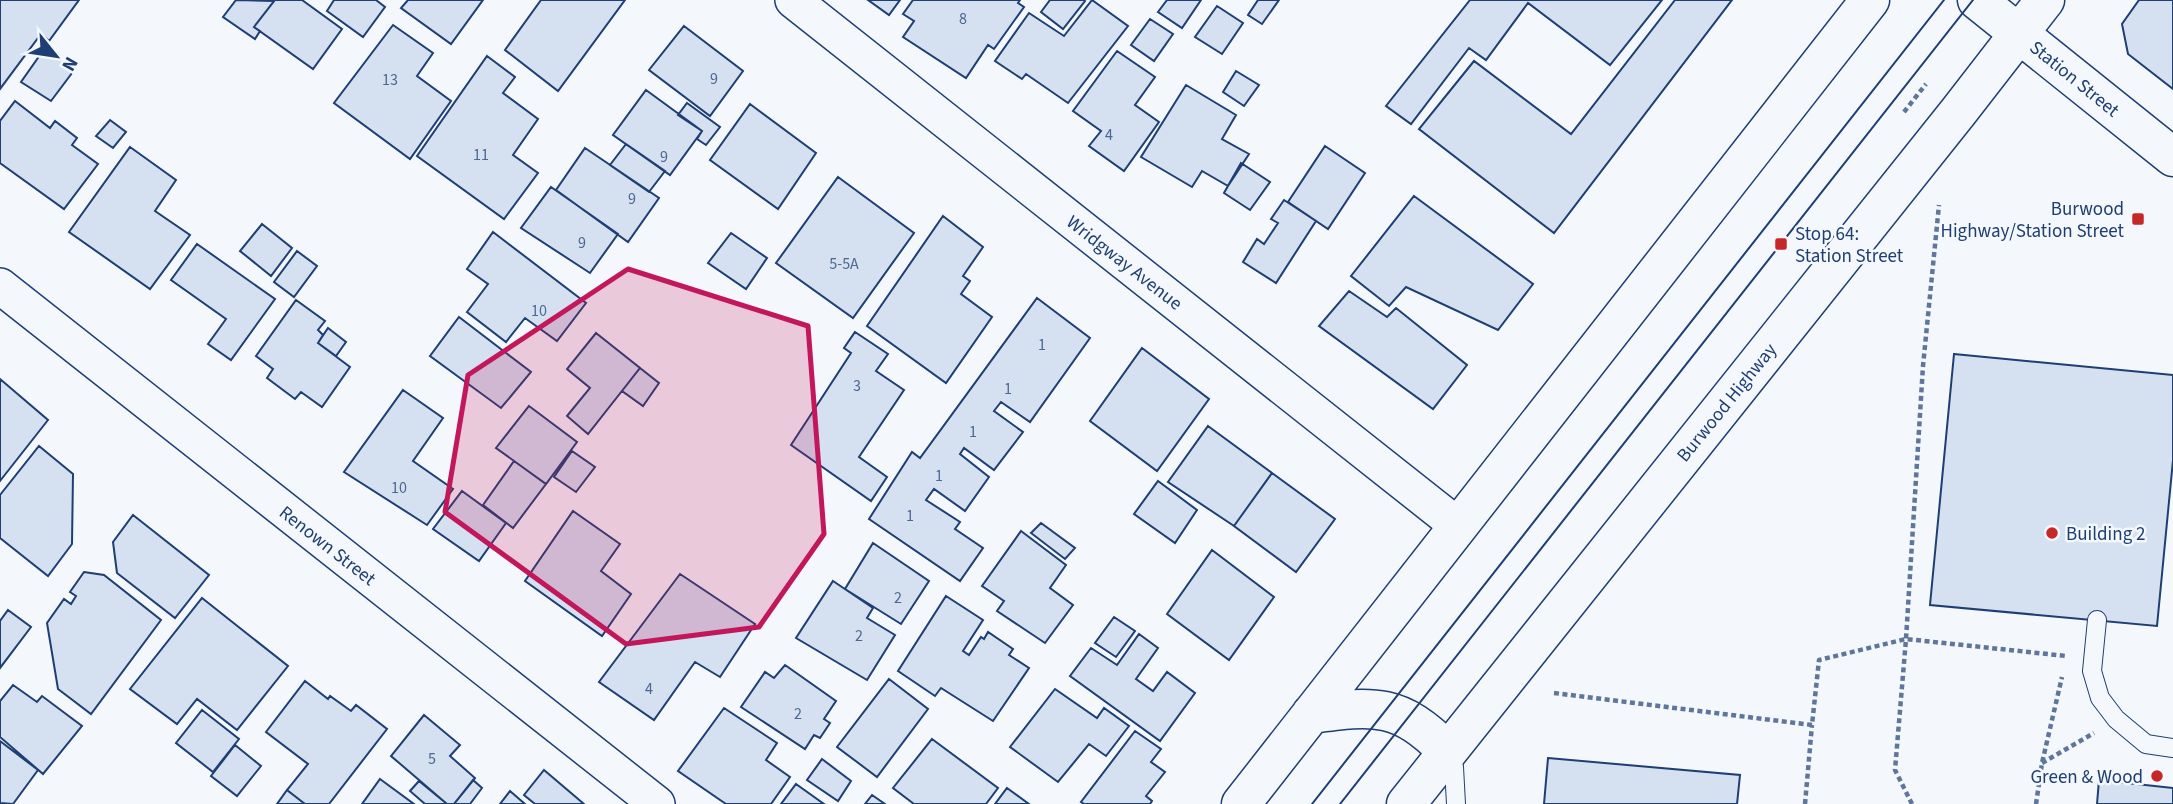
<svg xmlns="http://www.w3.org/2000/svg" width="2173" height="804" font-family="'Source Sans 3',sans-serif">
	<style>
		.building { fill: #d5e0f0; stroke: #1d3f73; stroke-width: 2 }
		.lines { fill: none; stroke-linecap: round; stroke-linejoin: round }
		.service-casing { stroke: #1d3f73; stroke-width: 20 }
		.minor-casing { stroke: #1d3f73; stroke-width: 38 }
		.primary-casing { stroke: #1d3f73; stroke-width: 41 }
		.trunk-casing { stroke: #1d3f73; stroke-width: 41 }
		.path { stroke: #5e769c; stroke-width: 4.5; stroke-dasharray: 5 3.5; stroke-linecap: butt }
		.service { stroke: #f4f7fb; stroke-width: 18 }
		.minor { stroke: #f4f7fb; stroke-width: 35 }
		.primary { stroke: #f4f7fb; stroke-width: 38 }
		.trunk { stroke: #f4f7fb; stroke-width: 38 }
		.tram { stroke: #1d3f73; stroke-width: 2 }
		.marked { fill: #c2185b; fill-opacity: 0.2; stroke: #c2185b; stroke-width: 5; stroke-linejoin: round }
		.poi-dot { fill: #c62828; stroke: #f4f7fb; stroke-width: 2.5 }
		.labels { text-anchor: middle; stroke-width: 5; stroke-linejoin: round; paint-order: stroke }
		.number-label { font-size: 16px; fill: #4b6792 }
		.street-label { font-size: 19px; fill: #1d3f73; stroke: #f4f7fb }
		.poi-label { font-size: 19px; fill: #1d3f73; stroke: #f4f7fb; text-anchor: end }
	</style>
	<rect width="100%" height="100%" fill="#f4f7fb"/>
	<path class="building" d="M0,0h79l-30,41 -8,-7 -41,55z
		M236,0l38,1 -20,26 6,4 -5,8 -32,-22z
		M275,0h27l40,29 -29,40 -59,-42z
		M334,0h42l9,7 -22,30 -36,-26z
		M408,0h75l-32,44 -50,-36z
		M541,0h84l-67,91 -53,-41z
		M868,0h32l-11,15z
		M913,0h107l-2,3 6,4 -30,42 -6,-4 -22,33 -63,-41 11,-16 -11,-7z
		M1050,0h34l1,1 -22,28 -22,-17z
		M1092,0l36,26 -60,77 -42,-29 -4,5 -27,-18 34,-48 35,23z
		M1167,0h34l-19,28 -24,-16z
		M1258,0h21l-17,24 -14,-9z
		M1470,0h192l-52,65 -82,-62 -42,57 -17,-12 -58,76 -25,-18z
		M1675,0h57l-178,233 -135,-104 55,-68 97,73z
		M2139,0h34v89l-45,-35 -6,-30z
		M1217,6l26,17 -21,31 -27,-17z
		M1150,19l23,15 -19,27 -23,-16z
		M393,25l40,28 -16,23 34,25 -41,58 -76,-56z
		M684,26l59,45 -33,45 -61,-46z
		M45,48l30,21 -24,32 -30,-19z
		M1117,51l38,26 -20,28 24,17 -35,49 -35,-25 12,-15 -28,-20z
		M487,56l28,21 -12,16 35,26 -25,36 25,18 -34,46 -87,-63z
		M1236,71l23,14 -15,21 -21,-14z
		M1186,85l50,30 -14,24 27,15 -21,32 -26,-15 -10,16 -51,-30z
		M646,90l56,41 -32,44 -57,-40z
		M15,101l35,27 5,-7 22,17 -5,7 26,19 -34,45 -64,-46v-42z
		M687,103l33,24 -14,18 -9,-6 5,-8 -24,-16z
		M750,104l66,49 -38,56 -68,-49z
		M110,120l16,12 -13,16 -17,-12z
		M626,144l39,27 -16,21 -39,-27z
		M1325,146l40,27 -37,56 -40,-27z
		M130,147l46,33 -21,31 35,24 -40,54 -81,-57z
		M585,148l74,50 -31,44 -72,-52z
		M1241,163l29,19 -20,28 -26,-17z
		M838,177l76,56 -61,85 -77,-55z
		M551,187l67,47 -28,39 -69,-45z
		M1414,196l119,88 -35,46 -92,-43 -17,19 -38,-30z
		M1284,200l32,21 -40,62 -33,-21 14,-23 7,5 14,-21 -7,-4z
		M943,216l40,31 -20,29 7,5 -9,13 31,23 -46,66 -79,-57z
		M262,224l30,24 -21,28 -31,-25z
		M493,232l93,71 -29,38 -32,-23 -19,24 -39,-30 21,-28 -21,-15z
		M731,233l36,25 -21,31 -38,-26z
		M197,244l78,55 -44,61 -23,-16 18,-25 -55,-39z
		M297,251l20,15 -23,31 -20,-15z
		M1349,291l38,26 9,-9 71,57 -34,44 -114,-83z
		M1037,298l53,40 -60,84 -29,-20 -7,9 29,21 -29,38 -30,-22 -4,6 29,23 -24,34 -31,-22 -8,11 34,22 -5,7 28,19 -23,33 -91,-62 43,-67 8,6z
		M296,300l29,21 -7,9 5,5 -5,8 32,24 -28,40 -21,-15 -6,7 -28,-21 6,-9 -17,-13z
		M459,317l72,55 -30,36 -71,-52z
		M328,328l18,14 -10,14 -18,-13z
		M855,332l33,22 -12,17 28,19 -45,67 28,20 -16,24 -80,-56 60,-92 -7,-5z
		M596,333l44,35 -52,66 -21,-18 23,-28 -23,-19z
		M1142,348l67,51 -52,72 -67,-50z
		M1954,354l219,21v85l-16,166 -227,-21z
		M640,368l19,15 -16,23 -21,-15z
		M0,379l48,41 -48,61z
		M403,390l40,28 -30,43 40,28 -26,36 -83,-53z
		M529,406l48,36 -31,42 -50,-36z
		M1208,426l64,47 -38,53 -66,-44z
		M39,446l34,28 -1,70 -24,32 -48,-38v-43z
		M572,451l23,16 -19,25 -22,-15z
		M514,461l32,23 -33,44 -30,-23z
		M1272,473l63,46 -39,53 -62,-46z
		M1158,481l39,29 -22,33 -41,-29z
		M462,491l44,32 -27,38 -46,-32z
		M573,511l47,33 -19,27 30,23 -29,42 -77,-55z
		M133,515l76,60 -34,43 -58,-45 -4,-31z
		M1041,523l34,25 -10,11 -34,-26z
		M1021,531l45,34 -16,23 23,17 -28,38 -48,-32 7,-10 -22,-15z
		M873,543l56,38 -28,43 -56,-35z
		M1212,550l62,47 -45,63 -62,-46z
		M84,572l20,3 57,45 -70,94 -33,-25 -11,-66 17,-24 7,5 5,-8 -6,-4z
		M680,574l75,50 -35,53 -25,-15 -41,58 -55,-38z
		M833,581l40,27 -6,10 28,17 -28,45 -71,-42z
		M946,596l37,24 -20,31 6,4 12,-18 3,2 4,-7 25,17 -4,6 20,13 -36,53 -52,-33 -6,8 -37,-25z
		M202,598l86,68 -51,64 -40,-31 -20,25 -47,-35z
		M8,610l23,17 -31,41v-47z
		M1114,617l21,14 -19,26 -21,-14z
		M1139,634l19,14 -22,31 17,12 14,-19 28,21 -35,48 -90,-65 21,-28 26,17z
		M785,665l51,36 -12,18 6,4 -10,15 -6,-3 -9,14 -64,-42 24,-35 9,6z
		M889,679l39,30 -51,68 -40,-30z
		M305,681l23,18 2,-3 21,15 5,-6 31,24 -58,75h-24l-18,-14 21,-26 -42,-32z
		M13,685l24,17 5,-6 40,30 -39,48 -43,-37v-36z
		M1055,689l42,29 7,-10 25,18 -23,30 -17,-12 -31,38 -48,-35z
		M724,708l53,35 -11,17 24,17 -19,27h-45l-48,-33z
		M202,710l37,29 -26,33 -37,-29z
		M424,715l36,30 -10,11 25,22 -21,26h-7l-56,-48z
		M1135,731l26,18 -10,13 14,10 -19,24 6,5 -2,3h-66l-3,-2z
		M932,739l66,49 -12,16h-72l-21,-16z
		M0,741l38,29 -25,34 -13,-1z
		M235,745l26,21 -24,30 -26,-20z
		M1548,758l192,17 -3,29h-193z
		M822,759l29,22 -13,20 -31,-21z
		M544,770l40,34h-49l-11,-9z
		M380,779l34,25h-52z
		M473,780l9,8 -12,16h-16z
		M2099,780l74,8v16h-76z
		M419,781l28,23h-22l-15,-13z
		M796,784l28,20h-43z
		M1007,788l22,16h-34z
		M287,790l18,14h-28z
		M510,791l15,13h-25z
		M872,795l13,9h-20z"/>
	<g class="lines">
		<g class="service-casing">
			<path id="service" d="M2097,620l-5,51 8,27 16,21 30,25 27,4
				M1447,751l7,16 2,37"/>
		</g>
		<g class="minor-casing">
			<path id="minor" d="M793,0l664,525
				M0,286l657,518"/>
		</g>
		<g class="primary-casing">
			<path id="primary" d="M1977,0l196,157"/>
		</g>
		<g class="trunk-casing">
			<path id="trunk" d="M1311,714c64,-9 89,-11 136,37
				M1241,804l629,-804
				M1406,804l553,-693 86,-111"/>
		</g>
		<path class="path" d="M1904,112l22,-28
			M1554,693l258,32 7,-65 87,-21 160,17
			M2042,763l52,-30
			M1805,804l7,-79
			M1912,804l-17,-34 11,-131 17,-273 16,-161
			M2036,804l6,-41 20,-86"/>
		<use href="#service" class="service"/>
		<use href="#minor" class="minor"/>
		<use href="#primary" class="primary"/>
		<use href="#trunk" class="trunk"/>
		<path class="tram" d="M1312,804l632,-804
			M1340,804l633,-804"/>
	</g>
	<path class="marked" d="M628,269l180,57 16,208 -65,93 -133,17 -181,-132 23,-137z"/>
	<g class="poi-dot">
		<rect x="2131" y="212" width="14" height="14" rx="3.5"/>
		<rect x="1774" y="237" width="14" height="14" rx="3.5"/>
		<circle cx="2052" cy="533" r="7"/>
		<circle cx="2157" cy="776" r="7"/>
	</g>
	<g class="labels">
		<g class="number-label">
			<text x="963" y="24">8</text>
			<text x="714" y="84">9</text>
			<text x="390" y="85">13</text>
			<text x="1109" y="140">4</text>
			<text x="481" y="160">11</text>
			<text x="664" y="162">9</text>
			<text x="632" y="204">9</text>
			<text x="582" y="248">9</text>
			<text x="844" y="269">5-5A</text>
			<text x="539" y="316">10</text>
			<text x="1042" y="350">1</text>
			<text x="857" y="391">3</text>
			<text x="1008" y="394">1</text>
			<text x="973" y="437">1</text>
			<text x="939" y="481">1</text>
			<text x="399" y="493">10</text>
			<text x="910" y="521">1</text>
			<text x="898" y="603">2</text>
			<text x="859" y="641">2</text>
			<text x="649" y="694">4</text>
			<text x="798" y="719">2</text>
			<text x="432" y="764">5</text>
		</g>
		<g class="street-label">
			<text transform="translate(2075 78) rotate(39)" y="7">Station Street</text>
			<text transform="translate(1125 262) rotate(38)" y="7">Wridgway Avenue</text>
			<text transform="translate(1726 402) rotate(-51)" y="7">Burwood Highway</text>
			<text transform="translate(328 545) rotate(38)" y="7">Renown Street</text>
		</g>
		<g class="poi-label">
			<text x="2124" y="215">Burwood<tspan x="2124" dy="22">Highway/Station Street</tspan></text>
			<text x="1795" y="240" text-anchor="start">Stop 64:<tspan x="1795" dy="22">Station Street</tspan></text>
			<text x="2066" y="540" text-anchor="start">Building 2</text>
			<text x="2143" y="783">Green &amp; Wood</text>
		</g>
	</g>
	<g transform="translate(56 56) rotate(120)" stroke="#f4f7fb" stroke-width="5" paint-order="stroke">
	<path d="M0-5L12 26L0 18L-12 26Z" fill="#1d3f73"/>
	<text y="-10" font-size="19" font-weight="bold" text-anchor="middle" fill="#1d3f73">N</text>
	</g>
</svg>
